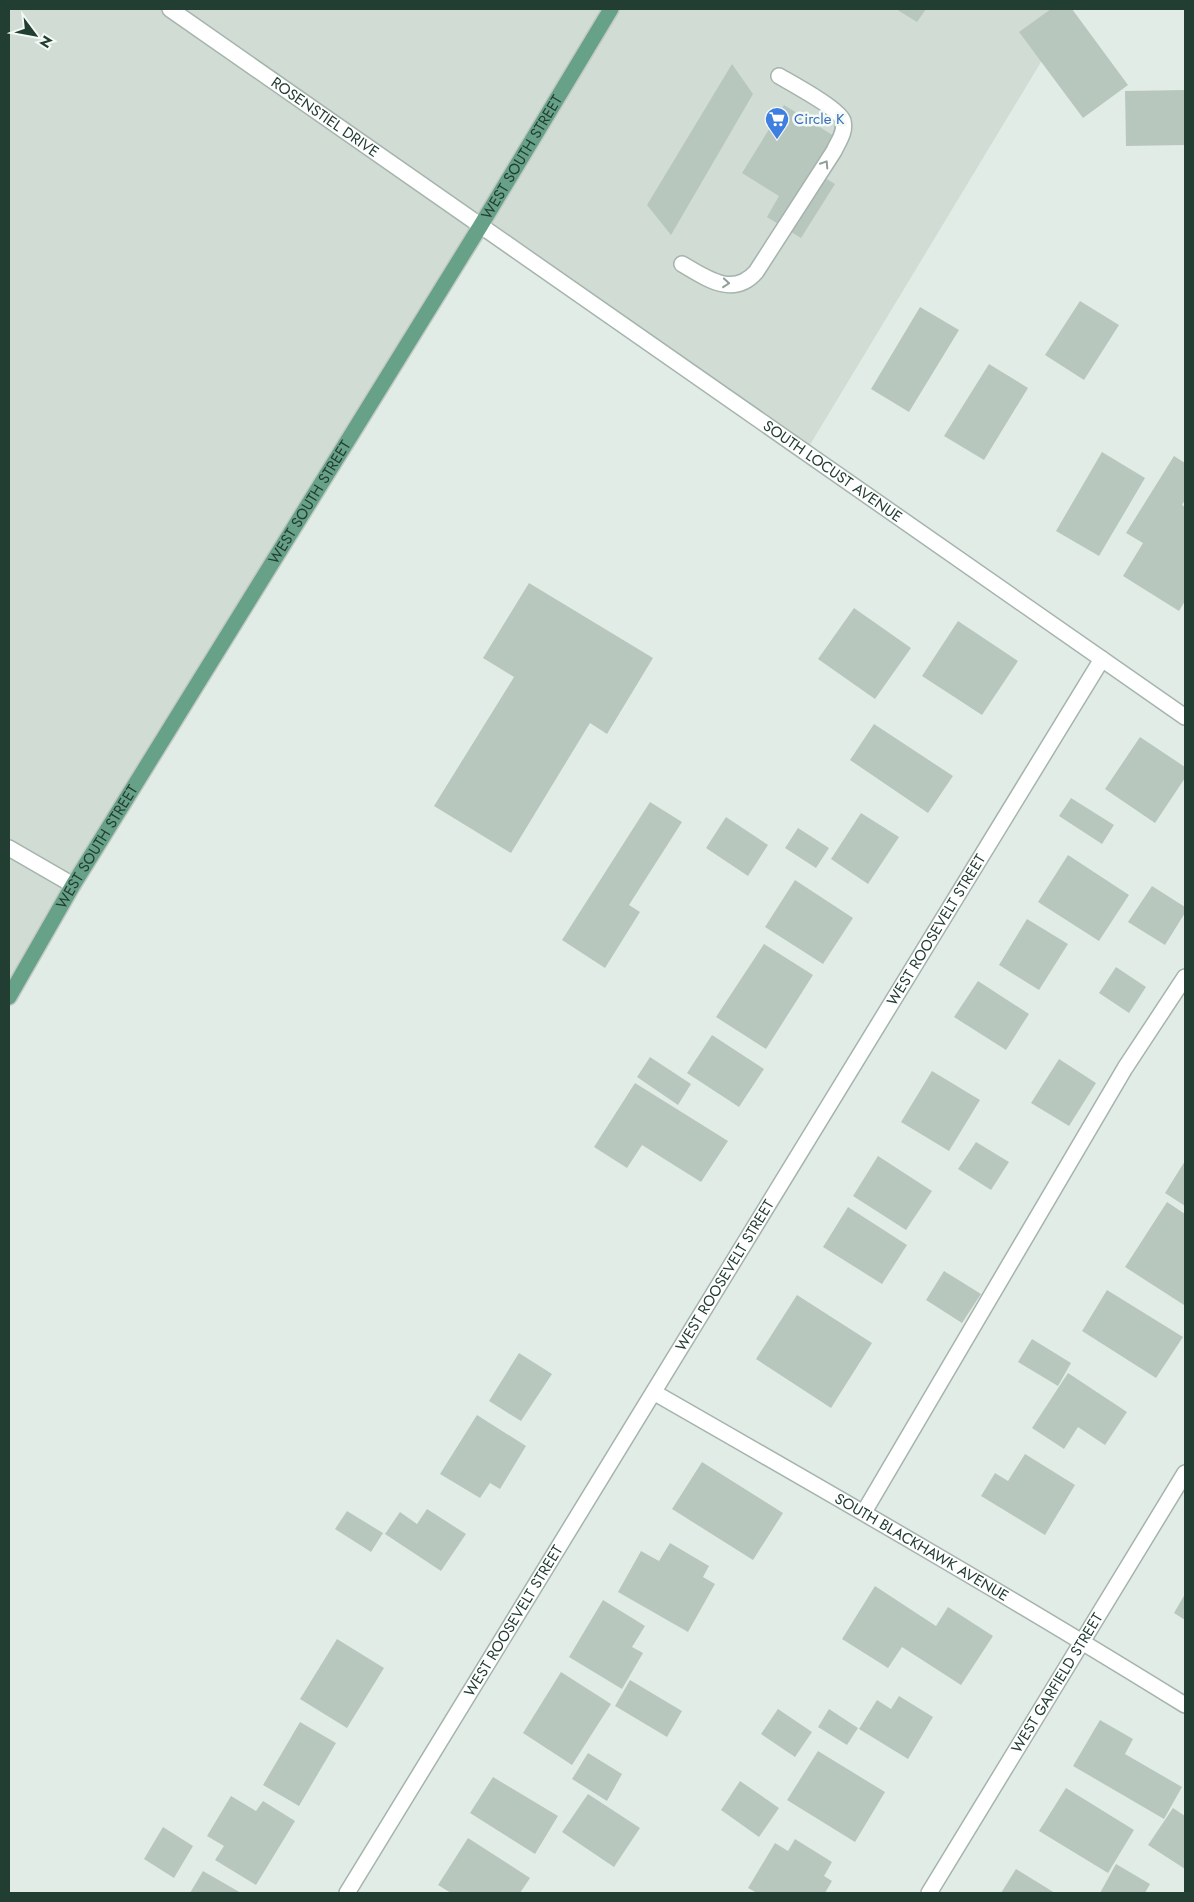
<svg xmlns="http://www.w3.org/2000/svg" width="1194" height="1902" font-family="Jost,sans-serif">
	<style>
		.built { fill: #d0dcd4 }
		.building { fill: #b7c7be }
		.lines { fill: none; stroke-linecap: round; stroke-linejoin: round }
		.lane-casing { stroke: #a5b4ac; stroke-width: 18 }
		.street-casing { stroke: #a5b4ac; stroke-width: 18 }
		.primary-casing { stroke: #c1c9c5; stroke-width: 18 }
		.lane { stroke: #fff; stroke-width: 15 }
		.street { stroke: #fff; stroke-width: 15 }
		.primary { stroke: #67a187; stroke-width: 15 }
		.oneway { stroke: #909e98 }
		.labels { text-anchor: middle; stroke-width: 5; stroke-linejoin: round; paint-order: stroke }
		.street-label { font-size: 15px; fill: #223d31; stroke: #f3f9f5 }
		.shop-label { font-size: 15px; fill: #366cbe; stroke: #f3f9f5; text-anchor: start }
	</style>
	<rect width="100%" height="100%" fill="#e2ece6"/>
	<path class="built" d="M9,9h1064l-268,444 -324,-228 -472,771z"/>
	<path class="building" d="M896,9h30l-9,13z
		M1051,9h21l56,76 -45,33 -64,-86z
		M732,64l21,30 -82,141 -24,-30z
		M1185,90v55l-59,1 -1,-55z
		M784,105l50,31 -21,35 22,13 -34,54 -34,-21 12,-21 -37,-23z
		M1080,301l39,24 -35,55 -39,-25z
		M920,307l39,23 -50,82 -38,-23z
		M989,364l39,24 -44,72 -40,-24z
		M1102,452l43,26 -46,78 -43,-25z
		M1174,456l11,7v37l-3,5 3,2v94l-6,10 -56,-35 20,-33 -17,-10z
		M529,583l124,75 -46,76 -17,-11 -79,130 -77,-47 80,-129 -31,-19z
		M854,608l57,40 -36,51 -57,-40z
		M958,621l60,40 -36,54 -60,-39z
		M874,724l79,52 -25,37 -78,-53z
		M1140,737l45,30v11l-30,45 -50,-34z
		M1071,798l43,27 -12,19 -43,-28z
		M650,802l32,20 -53,83 11,7 -35,56 -43,-28z
		M861,813l38,24 -31,47 -37,-25z
		M726,817l42,28 -20,31 -42,-28z
		M798,828l31,20 -13,20 -31,-20z
		M1068,855l61,40 -30,46 -61,-39z
		M795,880l58,38 -30,46 -58,-37z
		M1152,886l33,21v6l-20,32 -37,-23z
		M1027,919l41,25 -29,46 -40,-25z
		M764,944l49,31 -47,74 -50,-32z
		M1116,967l30,20 -17,26 -30,-20z
		M978,981l51,33 -23,36 -52,-33z
		M712,1035l52,34 -25,38 -52,-34z
		M650,1057l41,27 -13,21 -41,-28z
		M1059,1059l37,24 -27,43 -38,-23z
		M932,1071l48,29 -31,51 -48,-29z
		M635,1083l93,58 -27,41 -59,-37 -15,23 -33,-21z
		M976,1142l33,20 -18,28 -33,-21z
		M878,1156l54,35 -26,39 -53,-34z
		M1185,1161v45l-20,-13z
		M1167,1202l18,12 -1,91 -59,-38z
		M848,1207l59,38 -25,39 -59,-37z
		M944,1271l37,23 -19,29 -36,-23z
		M1107,1290l76,47 -27,41 -74,-47z
		M797,1295l75,48 -41,65 -75,-49z
		M1032,1339l39,24 -13,23 -40,-24z
		M519,1353l33,21 -31,47 -32,-20z
		M1068,1373l59,39 -22,33 -27,-18 -14,22 -32,-21z
		M477,1415l49,31 -26,43 -10,-6 -10,15 -40,-24z
		M1025,1454l50,31 -30,50 -64,-39 14,-23 13,8z
		M702,1462l81,51 -30,47 -81,-51z
		M427,1509l39,25 -25,37 -56,-37 15,-22 17,12z
		M347,1511l36,22 -12,19 -36,-23z
		M670,1543l39,23 -6,11 12,7 -27,48 -70,-40 23,-41 18,10z
		M875,1586l61,40 12,-19 45,29 -32,49 -59,-38 -14,21 -46,-29z
		M1185,1594v26l-11,-7z
		M603,1600l42,26 -13,21 11,6 -21,36 -53,-32z
		M337,1639l47,29 -37,60 -47,-29z
		M561,1672l50,32 -39,61 -49,-32z
		M630,1680l52,31 -15,26 -52,-31z
		M899,1696l34,21 -25,42 -49,-30 18,-29 14,9z
		M778,1709l34,23 -17,25 -34,-23z
		M829,1709l29,19 -11,17 -29,-18z
		M1100,1720l33,19 -8,15 57,33 -18,32 -91,-53z
		M300,1722l36,21 -37,63 -36,-21z
		M818,1751l67,41 -30,50 -68,-42z
		M588,1753l34,21 -15,27 -35,-22z
		M493,1777l65,39 -23,38 -65,-41z
		M740,1781l39,27 -20,29 -38,-27z
		M1066,1788l68,42 -26,43 -69,-42z
		M588,1794l52,34 -26,39 -52,-35z
		M231,1796l25,15 7,-10 32,20 -39,64 -41,-25 9,-14 -17,-10z
		M1173,1808l12,8v53l-37,-24z
		M163,1827l30,19 -19,32 -30,-19z
		M468,1838l62,40 -10,15h-69l-13,-8z
		M795,1839l37,23 -8,14 8,5 -7,12h-68l-9,-5 27,-45 13,8z
		M1116,1864l34,20 -5,9h-45z
		M1016,1869l39,24h-54z
		M203,1871l38,22h-51z"/>
	<g class="lines">
		<g class="lane-casing">
			<path id="lane" d="M682,264c24,14 51,34 74,8l78,-121c4,-9 12,-19 9,-30 -2,-11 -52,-38 -64,-45
				M9,848l64,37
				M864,1512l261,-444 60,-91"/>
		</g>
		<g class="street-casing">
			<g id="street">
				<path id="s1" d="M170,9l1015,708"/>
				<path id="s2" d="M655,1393c178,102 356,204 530,312"/>
				<path id="s3" d="M347,1893l755,-1234"/>
				<path id="s4" d="M929,1893l256,-420"/>
			</g>
		</g>
		<g class="primary-casing">
			<g id="primary">
				<path id="s5" d="M9,997l64,-112 408,-660 130,-216"/>
			</g>
		</g>
		<use href="#lane" class="lane"/>
		<use href="#street" class="street"/>
		<use href="#primary" class="primary"/>
	</g>
	<defs><path id="oneway-chevron" d="M-2-3.5L2.5 0L-2 3.5" fill="none" stroke-width="1.6" stroke-linecap="round" stroke-linejoin="round" transform="scale(1.25)"/></defs>
	<g class="oneway">
		<use href="#oneway-chevron" transform="translate(825 164) rotate(-57)"/>
		<use href="#oneway-chevron" transform="translate(726 283) rotate(5)"/>
	</g>
	<defs>
		<g id="supermarket-pin" transform="scale(1.25)"><path d="M0 17L-7.5 6A9.5 9.5 0 1 1 7.5 6Z" fill="#3f7fe0" stroke="#f3f9f5"/><path d="M-6-5.5h2.5l.6 2H6L4.5 2H-2.5L-4.4-4H-6ZM-1.5 3.2a1.3 1.3 0 1 0 .1 0ZM3 3.2a1.3 1.3 0 1 0 .1 0Z" fill="#fff"/></g>
	</defs>
	<g fill-rule="evenodd">
		<use href="#supermarket-pin" x="777" y="119"/>
	</g>
	<g class="labels">
		<g class="street-label">
			<text dy="5" stroke="none"><textPath href="#s1" startOffset="189">ROSENSTIEL DRIVE</textPath></text>
			<text dy="5" stroke="none"><textPath href="#s5" startOffset="984">WEST SOUTH STREET</textPath></text>
			<text dy="5" stroke="none"><textPath href="#s1" startOffset="808">SOUTH LOCUST AVENUE</textPath></text>
			<text dy="5" stroke="none"><textPath href="#s5" startOffset="579">WEST SOUTH STREET</textPath></text>
			<text dy="5" stroke="none"><textPath href="#s5" startOffset="174">WEST SOUTH STREET</textPath></text>
			<text dy="5" stroke="none"><textPath href="#s3" startOffset="1129">WEST ROOSEVELT STREET</textPath></text>
			<text dy="5" stroke="none"><textPath href="#s3" startOffset="724">WEST ROOSEVELT STREET</textPath></text>
			<text dy="5" stroke="none"><textPath href="#s2" startOffset="308">SOUTH BLACKHAWK AVENUE</textPath></text>
			<text dy="5" stroke="none"><textPath href="#s3" startOffset="319">WEST ROOSEVELT STREET</textPath></text>
			<text dy="5" stroke="none"><textPath href="#s4" startOffset="246">WEST GARFIELD STREET</textPath></text>
		</g>
		<g class="shop-label">
			<text x="794" y="124">Circle K</text>
		</g>
	</g>
	<rect width="1194" height="1902" fill="none" stroke="#223d31" stroke-width="20"/>
	<g transform="translate(35 35) rotate(122)" stroke="#f3f9f5" stroke-width="4" paint-order="stroke">
	<path d="M0-4L9 19L0 12L-9 19Z" fill="#223d31"/>
	<text y="-8" font-size="14" font-weight="bold" text-anchor="middle" fill="#223d31">N</text>
	</g>
</svg>
